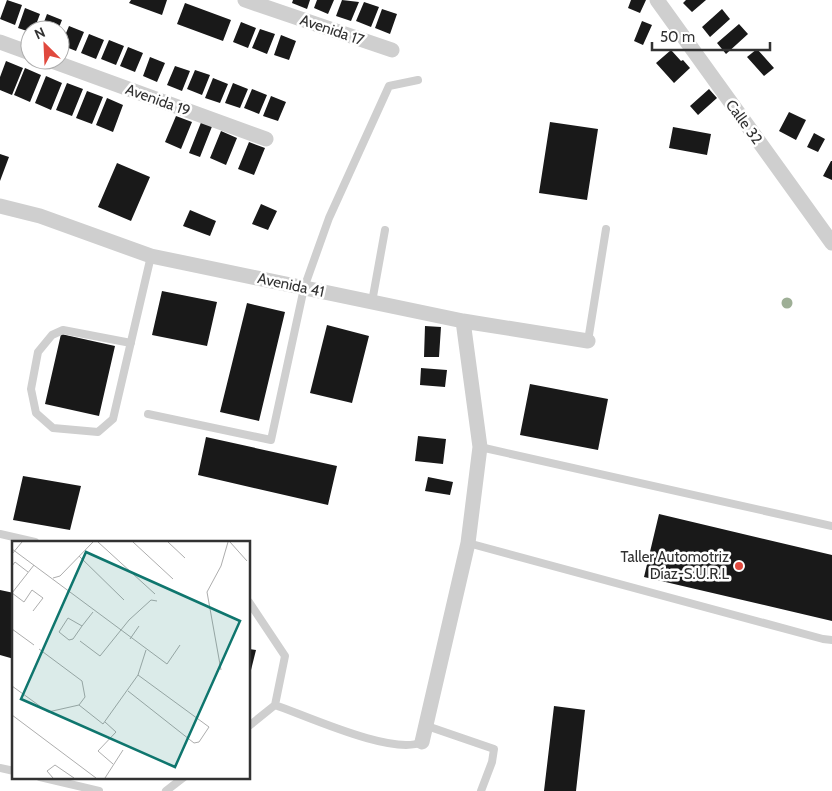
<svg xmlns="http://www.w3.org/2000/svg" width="832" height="791" font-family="Cabin,sans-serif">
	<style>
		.building { fill: #191919 }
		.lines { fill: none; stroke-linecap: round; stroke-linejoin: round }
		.lane { stroke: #cfcfcf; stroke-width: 8 }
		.street { stroke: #cfcfcf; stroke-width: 15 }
		.tree { fill: #9eaf96 }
		.poi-dot { fill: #e0493e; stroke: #fff; stroke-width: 2 }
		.labels { text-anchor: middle; stroke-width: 5; stroke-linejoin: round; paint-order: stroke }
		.street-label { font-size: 15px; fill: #323232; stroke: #fff }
		.poi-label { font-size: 15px; fill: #323232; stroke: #fff; text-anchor: end }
		.inset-road { fill: none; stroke: #adadad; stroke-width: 1 }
		.view { fill: #0f766e; fill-opacity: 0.15; stroke: #0f766e; stroke-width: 2.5 }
		.inset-edge { fill: none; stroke: #323232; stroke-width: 2.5 }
	</style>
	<rect width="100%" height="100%" fill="#fff"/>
	<path class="building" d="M7,0l15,5 -7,20 -15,-6z
		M131,0h36l-5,15 -33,-12z
		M293,0h17l-3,9 -15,-6z
		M317,0h17l-6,14 -14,-6z
		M342,0l17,2 -8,19 -15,-5z
		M631,0h15l-6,13 -12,-5z
		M686,0h20l-14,12 -9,-9z
		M364,2l15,5 -8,20 -15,-6z
		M185,3l46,17 -8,21 -46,-17z
		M25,8l15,6 -6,16h-4v2l-12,-4z
		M382,9l15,5 -7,20 -15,-6z
		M722,9l8,10 -20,18 -8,-10z
		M47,14l15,6 -4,10h-17z
		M642,21l10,4 -9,20 -9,-4z
		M241,22l15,6 -8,20 -15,-6z
		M739,24l9,10 -22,20 -9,-11z
		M69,26l15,6 -8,19 -15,-6z
		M260,29l15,5 -8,20 -15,-6z
		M89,34l15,6 -8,19 -15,-6z
		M281,35l15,6 -7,19 -15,-5z
		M109,40l15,6 -8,19 -15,-6z
		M128,47l15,6 -8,19 -15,-6z
		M757,49l17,19 -10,8 -17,-19z
		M671,50l10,11 2,-1 7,8 -16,15 -18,-20z
		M150,57l15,6 -8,19 -14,-6z
		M6,61l17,7 -11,27 -12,-5v-13z
		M175,66l15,5 -8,20 -15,-6z
		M25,68l16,7 -11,27 -16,-7z
		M195,70l15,5 -8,20 -15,-6z
		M46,76l16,7 -11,27 -16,-7z
		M213,78l15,6 -8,19 -15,-5z
		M67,83l16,6 -11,27 -16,-6z
		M233,83l15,6 -8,19 -15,-5z
		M252,89l15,6 -8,19 -15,-6z
		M709,89l8,9 -19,17 -8,-9z
		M87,91l16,6 -11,27 -16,-6z
		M271,96l15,6 -8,19 -15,-5z
		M107,98l16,7 -10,27 -17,-7z
		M789,112l17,8 -10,20 -17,-9z
		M176,116l16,6 -11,27 -16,-7z
		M202,120l11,4 -13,33 -11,-4z
		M550,122l48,7 -11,71 -48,-7z
		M673,127l38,7 -4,21 -38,-7z
		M221,131l16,7 -11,27 -16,-7z
		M814,133l11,6 -7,13 -11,-5z
		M249,142l16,6 -11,27 -16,-6z
		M0,154l9,3 -9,24z
		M831,161h1v19l-9,-4z
		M117,163l33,14 -19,44 -33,-14z
		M261,204l16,7 -9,19 -16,-6z
		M190,210l26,11 -6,15 -27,-10z
		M162,291l55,11 -10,44 -55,-11z
		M247,303l38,9 -26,109 -39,-9z
		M327,325l42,11 -17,67 -42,-10z
		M425,326l16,1 -2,30h-15z
		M61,334l54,12 -16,70 -54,-12z
		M421,368l26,2 -2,17 -25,-2z
		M530,384l78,15 -10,51 -78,-15z
		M418,436l28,3 -3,25 -28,-3z
		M206,437l131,29 -9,39 -130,-30z
		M23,476l58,10 -11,44 -57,-10z
		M428,477l25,5 -3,13 -25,-4z
		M659,514l173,41v66l-188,-44z
		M0,590l14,3v66l-14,-4z
		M249,649l7,1 -7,28z
		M554,706l31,4 -9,81h-32z"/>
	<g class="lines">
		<path class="lane" d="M372,302l13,-72
			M588,341l18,-112
			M131,343l-68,-13 -11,5 -14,17 -7,37 5,24 17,15 45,4 15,-13 38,-163
			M148,414l123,26 33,-152 25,-70 60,-132 29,-6
			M480,447l352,79
			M0,534l35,8
			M468,543l355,96 9,1
			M249,602l36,54 -10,49 -26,21
			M275,705c32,11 118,51 147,37
			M427,726l67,23 -2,13 -11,29
			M0,768l14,3
			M40,777l59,14
			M166,791l18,-14"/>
		<path class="street" d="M245,0l147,50
			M657,0l175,243
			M0,42l30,11
			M49,60l217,79
			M0,206l40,10 111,40 312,65 125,20
			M422,742l46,-199 12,-96 -17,-126"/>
	</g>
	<circle class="tree" cx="787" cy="303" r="5.5"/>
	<circle class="poi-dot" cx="739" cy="566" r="5"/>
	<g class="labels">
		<g class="street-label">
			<text transform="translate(332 30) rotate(19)" y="5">Avenida 17</text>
			<text transform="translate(158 100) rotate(20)" y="5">Avenida 19</text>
			<text transform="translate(744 122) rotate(54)" y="5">Calle 32</text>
			<text transform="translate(291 285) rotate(12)" y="5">Avenida 41</text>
		</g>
		<g class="poi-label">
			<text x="729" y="562">Taller Automotriz<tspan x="729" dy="17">Díaz-S.U.R.L</tspan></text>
		</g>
	</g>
	<g transform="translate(12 541)">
		<rect width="238" height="238" fill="#fff"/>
		<path class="inset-road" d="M86,1l57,52M121,1l40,37M156,1l17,16M218,1l17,19M0,8l155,115 13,-19M0,13l10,-12M67,15l45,44M0,25l3,-4 13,10M41,37l7,-2 33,-34M0,52l12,9 8,-12 11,8 -10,13M0,52l22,-28M70,85l-14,-8 -9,14 10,8 4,-1 9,-13 11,-14M0,88l22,16M118,98l9,-13M68,100l20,15 29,-36 22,-20 6,1M209,129l-14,-78 14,-26 7,-24M0,145l36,26 31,-7 6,-8 -3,-16 -43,-32M116,150l66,52 5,-1 10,-15 -71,-52M67,164l24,19 35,-49 8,-25M0,174l84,63M93,181l11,10 -18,19 15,13M41,237l-6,-7 8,-6 19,13M93,237l18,-28"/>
		<path class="view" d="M74,11l154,69 -65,146 -154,-68z"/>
		<rect width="238" height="238" class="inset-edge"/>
	</g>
	<g transform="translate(45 45) rotate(336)"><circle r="24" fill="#ffffff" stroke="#adadad"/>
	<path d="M0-4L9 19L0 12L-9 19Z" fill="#e0493e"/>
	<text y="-8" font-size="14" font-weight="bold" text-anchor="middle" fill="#323232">N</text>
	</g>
	<path d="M652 42v8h118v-8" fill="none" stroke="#323232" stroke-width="2.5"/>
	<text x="660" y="42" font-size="15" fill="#323232" stroke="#ffffff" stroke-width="4" paint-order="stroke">50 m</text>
</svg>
